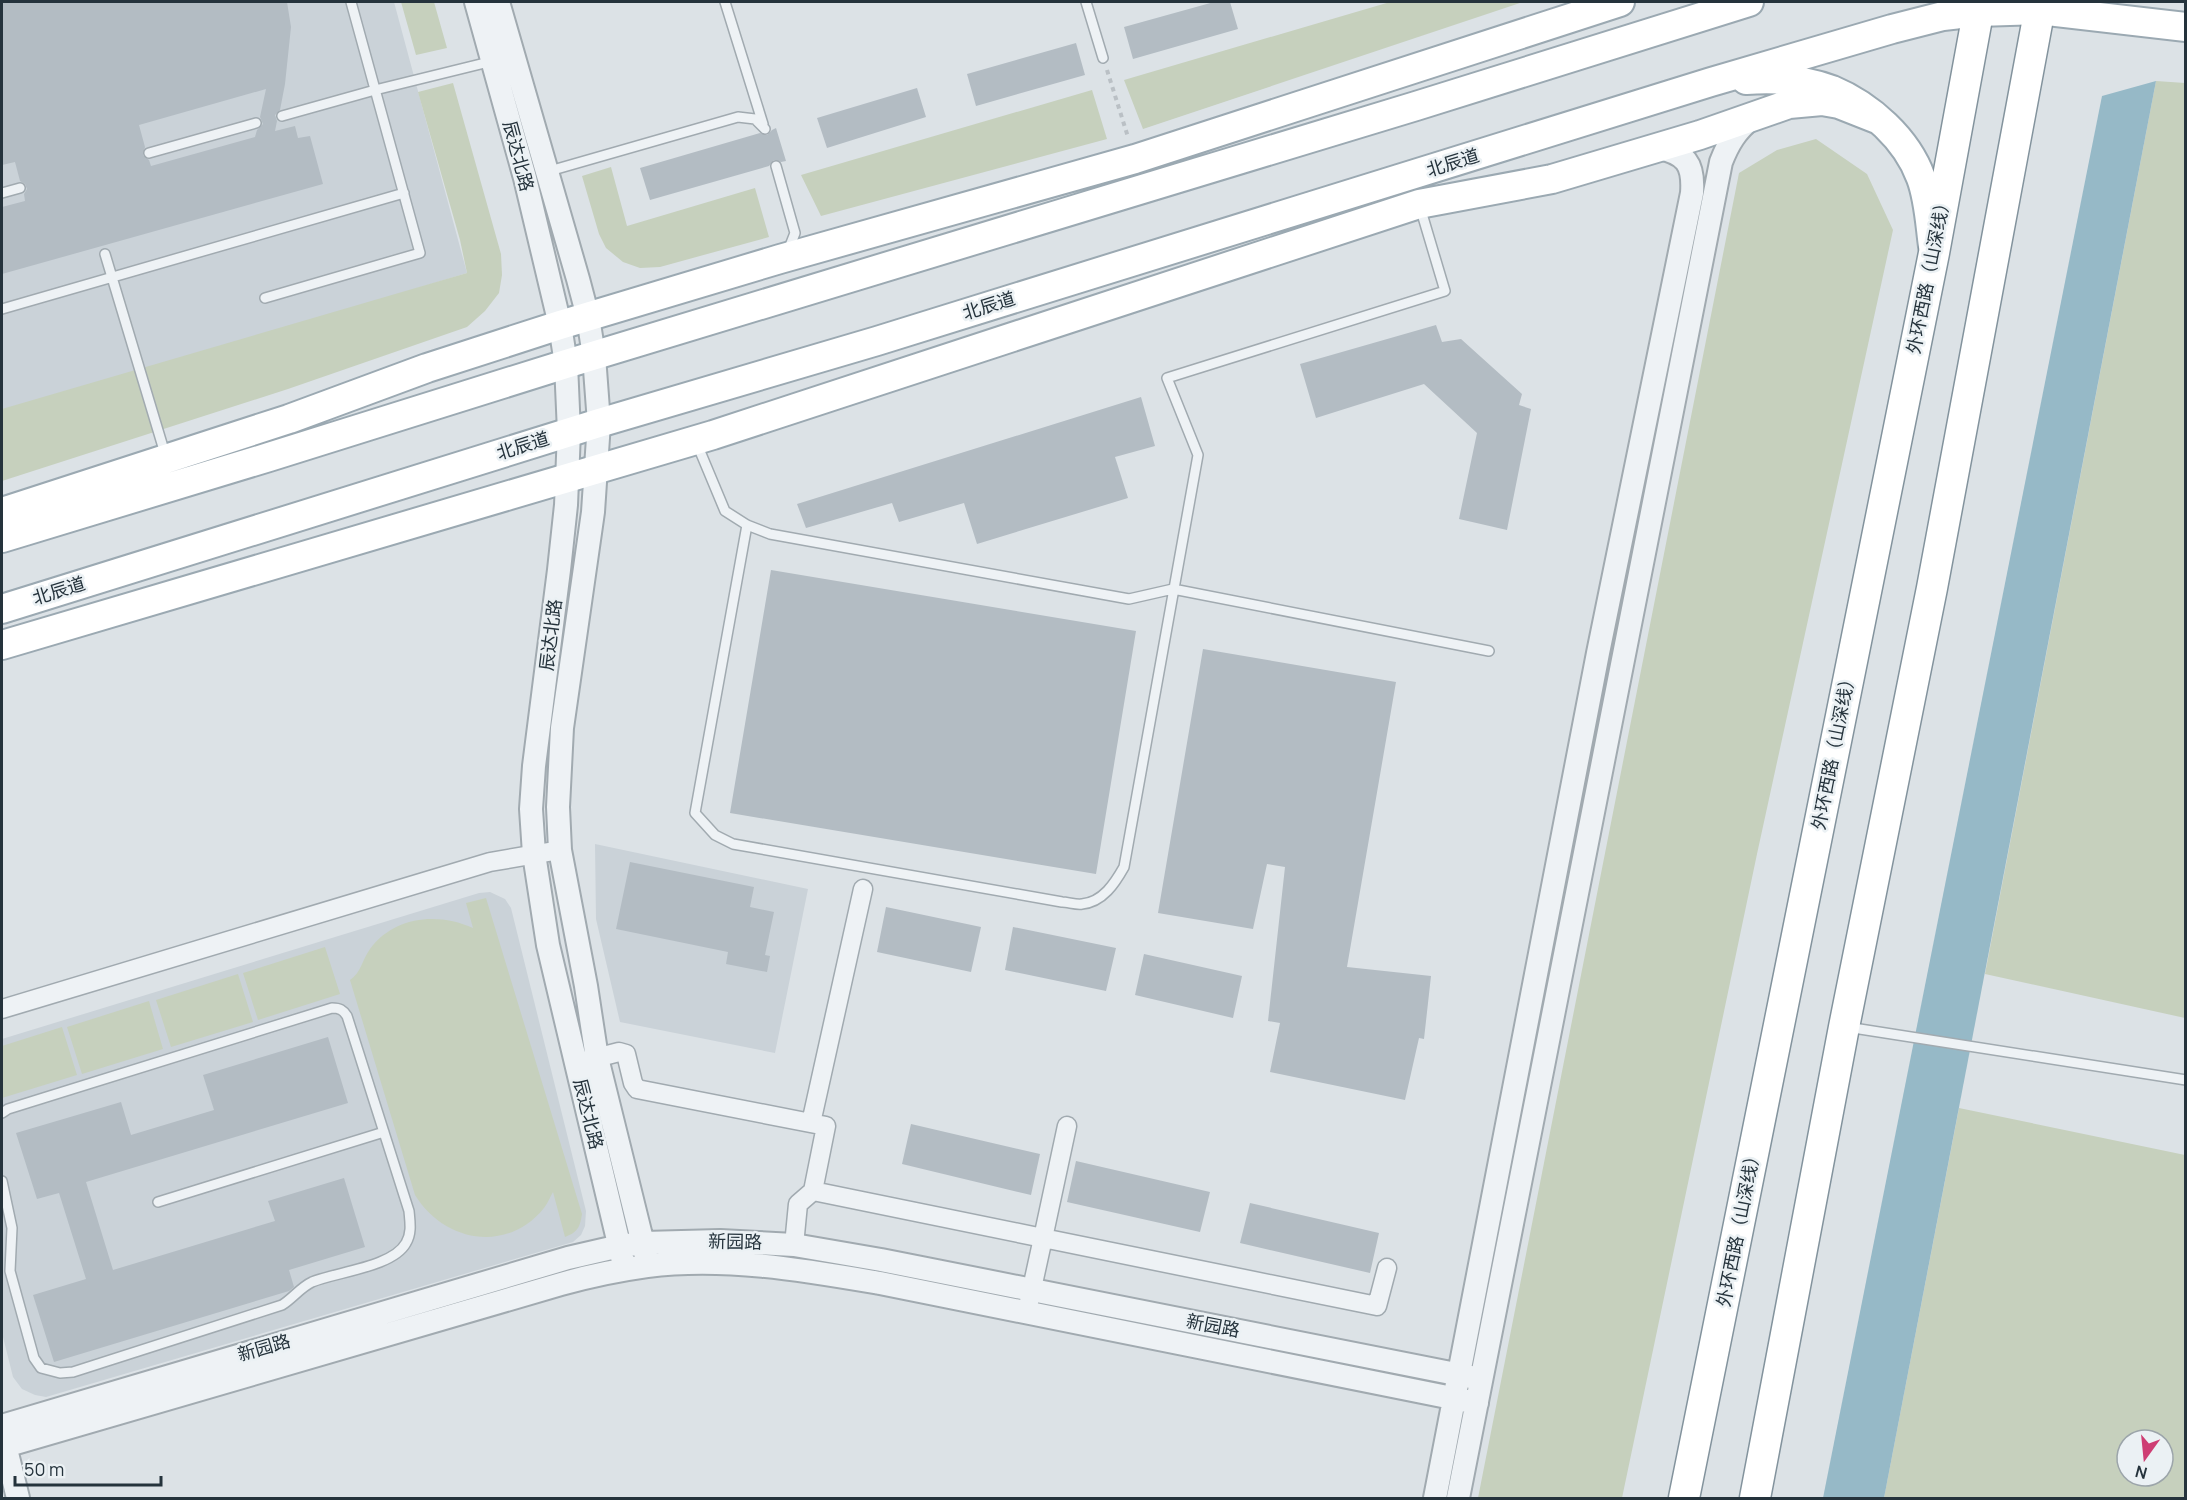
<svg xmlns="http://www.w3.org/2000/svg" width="2187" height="1500" font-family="Manrope,'Noto Sans SC',sans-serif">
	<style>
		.built { fill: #cad2d8 }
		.green { fill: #c6d0bd; fill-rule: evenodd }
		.water { fill: #96b9c7 }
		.building { fill: #b3bcc3; fill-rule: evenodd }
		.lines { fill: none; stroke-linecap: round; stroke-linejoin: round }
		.service-casing { stroke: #a1aab0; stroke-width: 12 }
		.minor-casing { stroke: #a1aab0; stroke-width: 21 }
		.tertiary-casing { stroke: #a1aab0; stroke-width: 26 }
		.primary-casing { stroke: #9ba9b2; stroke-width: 32 }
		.trunk-casing { stroke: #83939d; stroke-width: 33 }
		.path { stroke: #bac0c5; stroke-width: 4; stroke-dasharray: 4.5 4.5; stroke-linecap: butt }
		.service { stroke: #eef2f5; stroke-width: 9 }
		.minor { stroke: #eef2f5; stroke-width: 18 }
		.tertiary { stroke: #eef2f5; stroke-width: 22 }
		.primary { stroke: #fff; stroke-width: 28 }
		.trunk { stroke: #fff; stroke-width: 30 }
		.labels { text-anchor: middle; stroke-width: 5; stroke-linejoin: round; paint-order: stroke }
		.street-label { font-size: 18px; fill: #25333c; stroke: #ebf1f4 }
	</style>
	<rect width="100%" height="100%" fill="#dce2e6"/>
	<path class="built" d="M2,2h392l73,271 -465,142z
		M595,844l213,45 -33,164 -155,-31 -24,-103z
		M490,892l15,7 6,9 75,303 -1,15 -4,9 -8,7 -527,155 -11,-2 -13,-6 -9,-12 -11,-44v-294l477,-146z"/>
	<path class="green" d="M401,2h33l13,46 -31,7z
		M1390,2h133l-380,127 -19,-49z
		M2156,81l29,2v935l-200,-44z
		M453,83l48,171 1,21 -3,18 -14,18 -18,16 -179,62 -286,92v-72l465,-136 -7,-33 -42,-148z
		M1092,90l15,49 -286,77 -20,-41z
		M1816,139l51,35 26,56 -136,624 -135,644h-144l261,-1325 38,-23z
		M611,167l16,59 128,-38 14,49 -109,30 -20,1 -17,-6 -17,-14 -7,-14 -17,-58z
		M486,898l96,316c-2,13 -4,18 -17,23l-12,-45c-3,5 -5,11 -9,16 -37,46 -100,34 -129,-13l-65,-215c11,-7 12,-20 20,-31 24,-33 68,-37 103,-21l-7,-25z
		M325,947l15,47 -82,26 -15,-47z
		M238,974l15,48 -82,25 -15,-47z
		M149,1001l14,48 -81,25 -15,-47z
		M62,1027l15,48 -75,23v-52z
		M1959,1108l226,47v343h-301zM2127,1440h36v36h-36z"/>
	<path class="water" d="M2156,81l-272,1417h-61l279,-1402z"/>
	<path class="building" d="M2,2h285l4,25 -6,57 -5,26 -5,5 2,6 -2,10 20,-5 3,12 12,-2 13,48 -321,90v-67l23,-6 -1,-7 3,-5 -2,-5 -5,-3 -5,-19 -13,3zM266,89l-6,28 3,7 -6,6 -2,7 -104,29 -2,-6 -6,-5 2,-8 -6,-22z
		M1214,2h16l8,27 -105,30 -9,-32z
		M1076,43l9,32 -109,31 -9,-32z
		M917,88l9,29 -99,31 -10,-30z
		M776,128l10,33 -5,1 -7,-2 -5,6 -119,34 -10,-32 120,-35 7,2 5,-5z
		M1436,325l6,17 19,-3 61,55 -3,11 12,4 -24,121 -48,-11 18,-86 -53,-49 -108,34 -16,-54z
		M1141,397l14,49 -40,11 13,41 -151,46 -13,-41 -65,19 -7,-19 -86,25 -9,-24z
		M771,570l365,61 -40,243 -366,-61z
		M1203,649l193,33 -49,285 84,9 -7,63 -5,-1 -14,62 -135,-28 10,-49 -12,-2 17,-154 -18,-3 -14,65 -95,-16z
		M630,862l124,25 -4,20 24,5 -9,43 5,1 -3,16 -41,-8 2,-12 -112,-23z
		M886,907l95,20 -10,45 -94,-20z
		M1013,927l103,21 -10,43 -101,-21z
		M1144,954l98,22 -9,42 -98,-23z
		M328,1037l20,66 -262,79 27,88 162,-49 -7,-20 76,-23 21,69 -76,23 5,17 -5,4 -235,71 -21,-67 53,-16 -27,-86 -22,6 -21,-66 105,-31 10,33 83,-25 -11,-35z
		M911,1124l129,30 -9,41 -129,-31z
		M1076,1161l134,31 -10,40 -133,-30z
		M1250,1203l129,30 -9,40 -130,-30z"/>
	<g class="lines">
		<g class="service-casing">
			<path id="service" d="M725,2l38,122
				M1086,2l17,56
				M282,116l93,-26 118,-29
				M149,153l107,-30
				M776,166l19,67 -7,18
				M546,172l192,-55 17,2 10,10
				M2,193l18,-5
				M105,254l61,203
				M265,298l155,-45 -69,-251
				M2,309l402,-116
				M697,444l28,67 22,14 23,9 359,65 44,-10 316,62
				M747,525l-52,288 20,22 18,9 329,58c6,0 14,3 20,2 21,-2 33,-21 42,-37l74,-412 -31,-77 278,-87 -25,-84
				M1847,1027l339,53
				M2,1113l6,-4 324,-101c8,0 11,2 15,8l62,195c1,11 3,22 -3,32 -13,24 -70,29 -94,39 -11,5 -20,17 -30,23l-209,67 -13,1 -19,-5 -7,-10 -24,-87 2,-43 -10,-47
				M158,1202l226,-70"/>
		</g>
		<g class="minor-casing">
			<path id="minor" d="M2,1009l488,-147 70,-12
				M584,1061l35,-9 7,2 7,29 4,6 189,37 -13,65 230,47 -14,64
				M811,1123l52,-234
				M1067,1126l-24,112 334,68 10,-38
				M794,1245l4,-41 15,-13"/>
		</g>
		<g class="tertiary-casing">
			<path id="tertiary" d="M476,2l49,176 35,147 6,39 3,68 -3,73 -7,65 -25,196 -3,43 3,45 14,91 75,316
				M498,2l80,277 10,38 6,39 5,67 -6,89 -31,216 -4,79 2,43 26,136 11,72 49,198
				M2,1426l566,-168 52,-12 24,-3 76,-2 74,4 87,15 600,119
				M2,1433l16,65
				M2,1447l559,-163c28,-8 57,-14 86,-18 77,-10 157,4 233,17l597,120
				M1435,1498l163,-845 94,-460c2,-30 -6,-39 -35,-46
				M1458,1498l263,-1336c7,-18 15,-32 31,-44"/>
		</g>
		<g class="primary-casing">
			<path id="primary" d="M1746,80c28,-2 60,0 86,10 38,16 75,49 89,88 8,21 9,46 12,68
				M2,512l287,-93 138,-51 133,-43 220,-66 355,-100 485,-157
				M2,538l267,-81 297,-93 850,-258 333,-104
				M2,609l597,-186 278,-82 834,-259 181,-53 51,-13 35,-4 61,-2 147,17
				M2,645l711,-210 706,-231 133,-25 148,-44 89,-31 33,-3 17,3 38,15"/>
		</g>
		<g class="trunk-casing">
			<path id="trunk" d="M1684,1498l250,-1245 46,-251
				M1755,1498l89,-471 88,-439 109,-586"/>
		</g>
		<path class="path" d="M1107,70l21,67"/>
		<use href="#service" class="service"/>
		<use href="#minor" class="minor"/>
		<use href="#tertiary" class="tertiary"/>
		<use href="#primary" class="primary"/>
		<use href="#trunk" class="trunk"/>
	</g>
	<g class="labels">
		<g class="street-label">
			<text transform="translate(518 156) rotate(75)" y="6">辰达北路</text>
			<text transform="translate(1453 163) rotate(-17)" y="6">北辰道</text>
			<text transform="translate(1929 274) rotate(-79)" y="6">外环西路（山深线）</text>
			<text transform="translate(989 306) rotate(-17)" y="6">北辰道</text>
			<text transform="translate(523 446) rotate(-17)" y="6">北辰道</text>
			<text transform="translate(59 591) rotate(-17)" y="6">北辰道</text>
			<text transform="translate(551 635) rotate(-83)" y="6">辰达北路</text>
			<text transform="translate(1834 750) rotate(-79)" y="6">外环西路（山深线）</text>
			<text transform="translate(588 1114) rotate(76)" y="6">辰达北路</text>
			<text transform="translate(1739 1227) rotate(-79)" y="6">外环西路（山深线）</text>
			<text transform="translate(735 1242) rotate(1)" y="6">新园路</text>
			<text transform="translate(1213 1326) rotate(11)" y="6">新园路</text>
			<text transform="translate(264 1348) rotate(-16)" y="6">新园路</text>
		</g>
	</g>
	<rect width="2187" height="1500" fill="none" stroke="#25333c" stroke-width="6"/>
	<g transform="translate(2145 1458) rotate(195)"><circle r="28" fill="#ebf1f4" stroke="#9ca5aa" stroke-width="1.5"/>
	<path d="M0-4.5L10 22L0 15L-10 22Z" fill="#ce3d73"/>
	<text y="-9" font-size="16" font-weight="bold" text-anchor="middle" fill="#25333c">N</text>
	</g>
	<path d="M15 1476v9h146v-9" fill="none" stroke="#25333c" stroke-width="3"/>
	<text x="24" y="1476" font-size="18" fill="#25333c" stroke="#ebf1f4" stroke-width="4.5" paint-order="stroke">50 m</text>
</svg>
